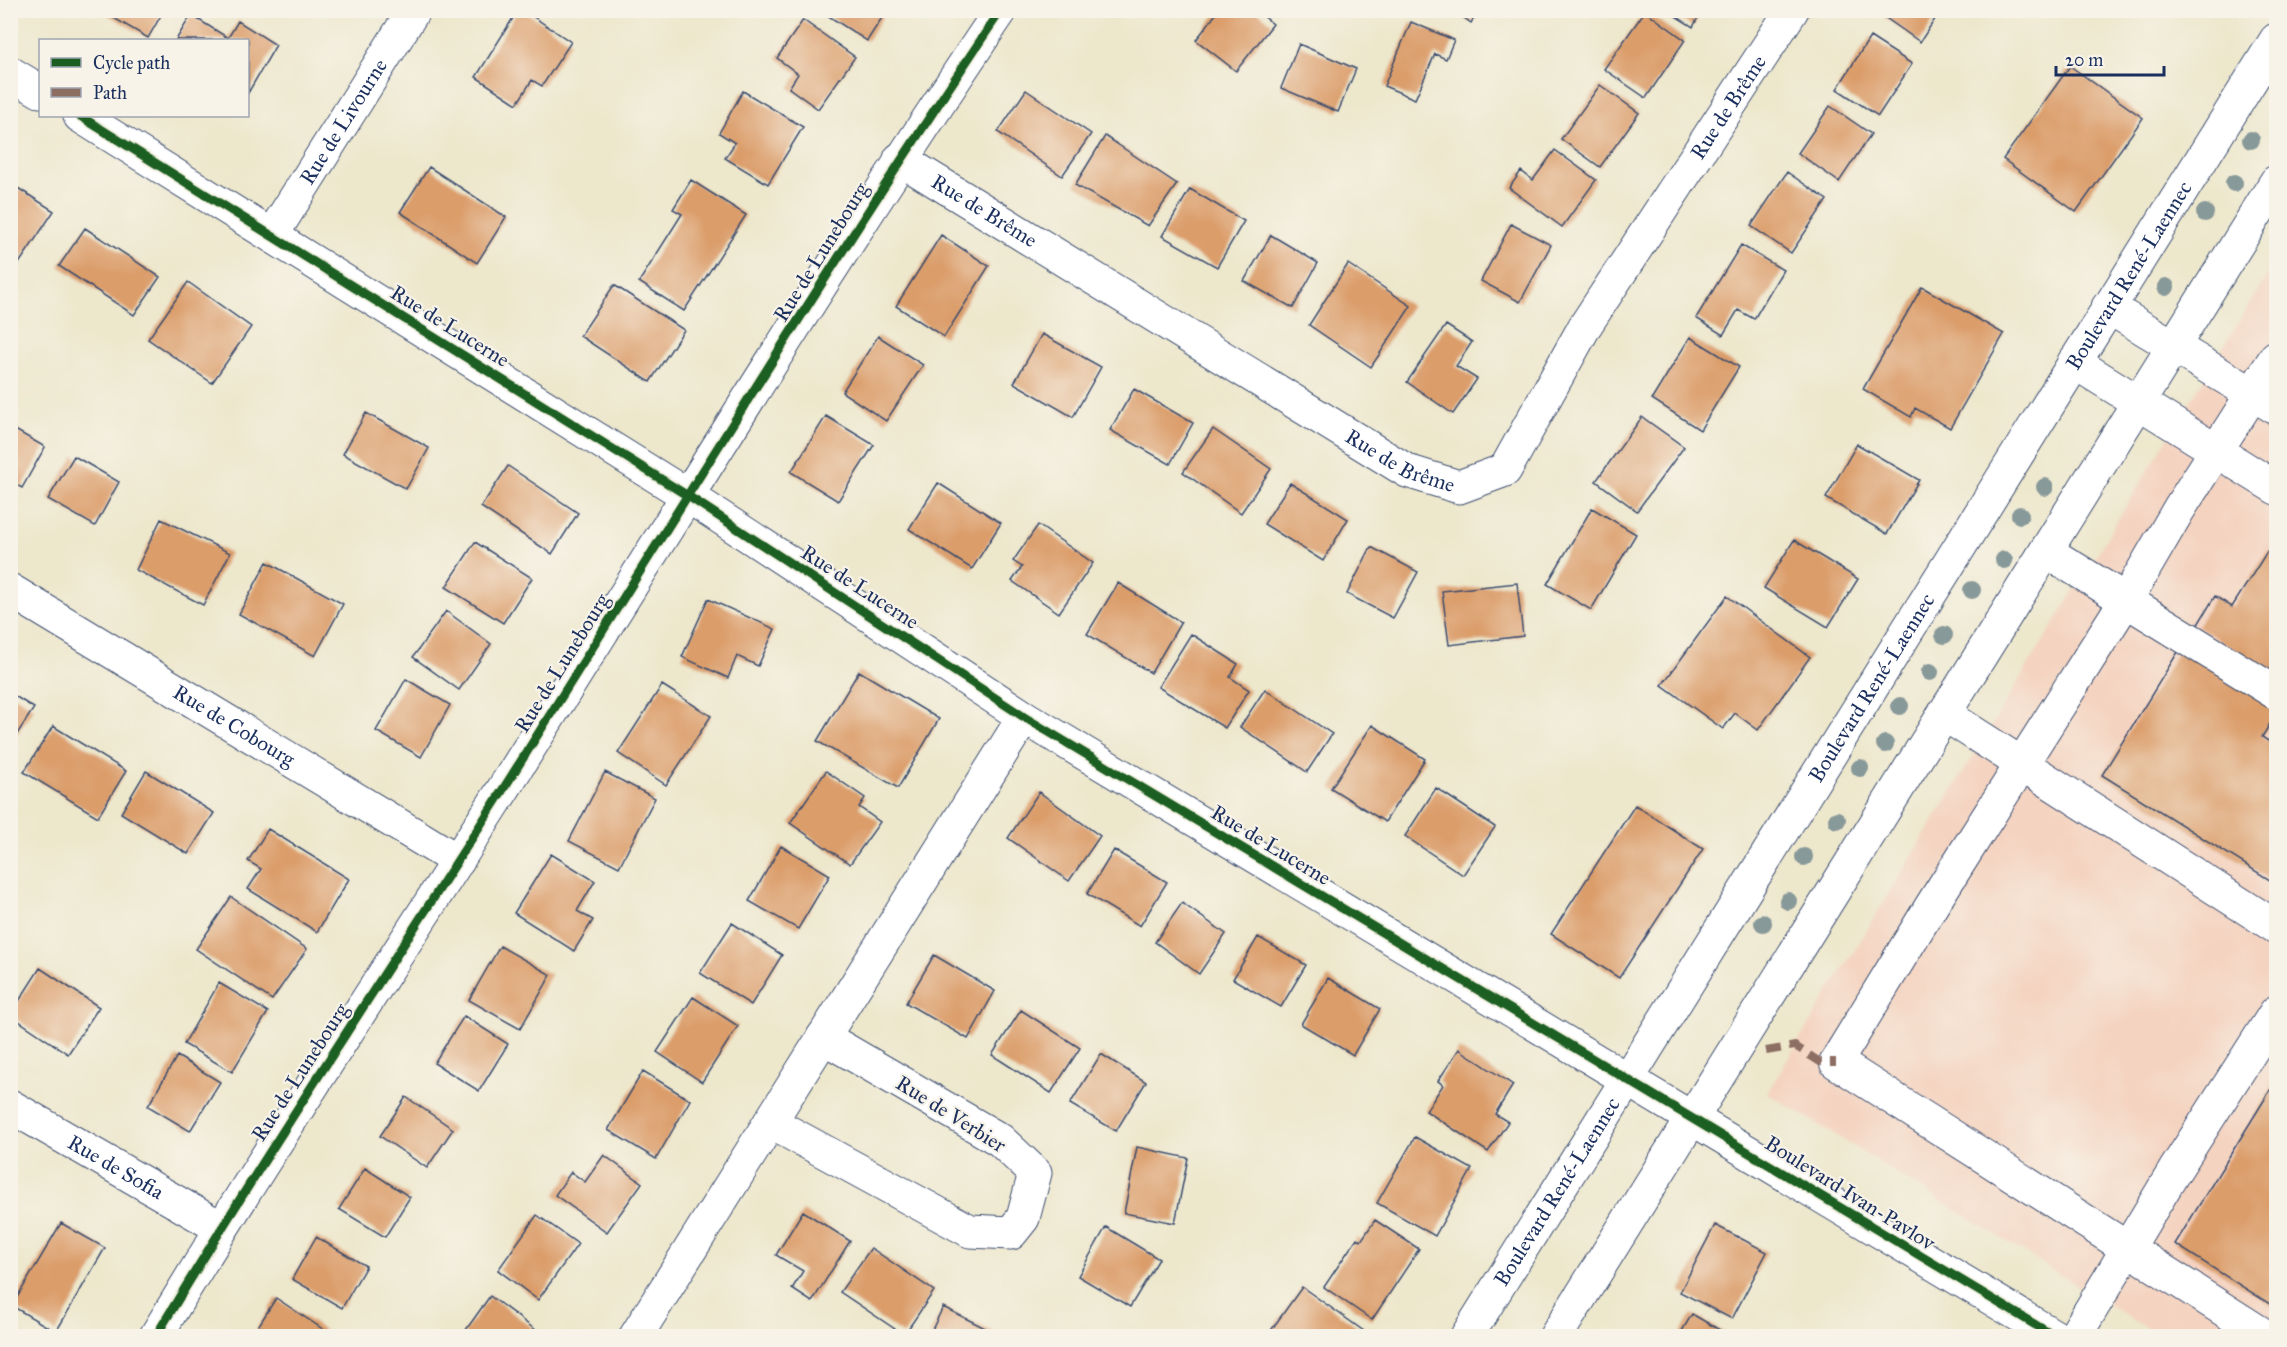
<svg xmlns="http://www.w3.org/2000/svg" width="2287" height="1347" font-family="'IM FELL Great Primer',serif">
	<style>
		.built { fill: #f4d3c0 }
		.building { fill: #db9d6a }
		.lines { fill: none; stroke-linecap: round; stroke-linejoin: round }
		.minor-casing { stroke: #3a4b6e; stroke-width: 35 }
		.minor { stroke: #fff; stroke-width: 33 }
		.quiet { stroke: #8d6e63; stroke-width: 8; stroke-dasharray: 15 8; stroke-linecap: butt }
		.cycleway-casing { stroke: #f7f3e8; stroke-width: 13 }
		.cycleway { stroke: #1b5e20; stroke-width: 9 }
		.tree { fill: #899 }
		.labels { text-anchor: middle; stroke-width: 4.5; stroke-linejoin: round; paint-order: stroke }
		.street-label { font-size: 21px; fill: #1b2f5e; stroke: #f7f3e8 }
	</style>
	<rect width="100%" height="100%" fill="#f7f3e8"/>
	<filter id="ink" filterUnits="userSpaceOnUse"><feTurbulence type="fractalNoise" baseFrequency=".0167" numOctaves="2"/><feDisplacementMap in="SourceGraphic" scale="12" xChannelSelector="R" yChannelSelector="G"/><feConvolveMatrix kernelMatrix="1 2 1 2 8 2 1 2 1" color-interpolation-filters="sRGB"/></filter>
	<filter id="wash" filterUnits="userSpaceOnUse"><feTurbulence type="fractalNoise" baseFrequency=".008" numOctaves="4" result="noise"/><feDisplacementMap in="SourceGraphic" scale="24" xChannelSelector="R" yChannelSelector="G"/><feGaussianBlur stdDeviation="1.35" result="paint"/><feColorMatrix in="noise" values="0 0 0 0 0 0 0 0 0 0 0 0 0 0 0 0 0 1.4 0 .05"/><feComposite in="paint" operator="in"/></filter>
	<g filter="url(#wash)">
		<rect width="100%" height="100%" fill="#ede7cc"/>
		<path class="built" d="M2276,261v1075h-117l-392,-243z"/>
		<g id="blocks">
			<path class="building" d="M100,10h64l-16,28z
				M518,10h5l48,32 -29,44 -10,-6 -15,24 -41,-27z
				M830,10h57l-20,31 -40,-26z
				M1219,10h37l17,14 -37,47 -40,-31z
				M1453,10h26l-8,13z
				M1666,10h36l-9,17z
				M1886,10h55l-21,32 -37,-26z
				M1645,11l40,29 -39,58 -42,-29z
				M191,15l37,23 10,-17 38,24 -28,48v-53h-72z
				M803,20l52,37 -37,52 -29,-21 9,-14 -21,-16z
				M1411,22l43,18 -8,19 -11,-5 -20,45 -31,-13z
				M1870,37l42,27 -34,52 -41,-27z
				M1299,44l57,25 -18,43 -57,-24z
				M2070,66l73,52 -67,94 -73,-53z
				M1600,85l39,28 -39,54 -39,-28z
				M1026,90l65,44 -29,42 -64,-44z
				M743,91l60,36 -35,57 -43,-26 10,-15 -16,-10z
				M1830,106l41,28 -32,48 -41,-29z
				M1105,136l72,48 -29,42 -73,-41z
				M1555,150l41,30 -34,47 -53,-39 12,-17 12,9z
				M429,167l77,50 -29,46 -77,-51z
				M1787,172l40,28 -36,53 -40,-27z
				M691,180l55,35 -62,96 -45,-29 43,-68 -9,-5z
				M10,183l44,28 -36,54 -8,-5z
				M1190,189l54,32 -27,46 -55,-31z
				M1511,224l40,21 -31,57 -39,-21z
				M85,228l75,49 -26,38 -75,-49z
				M941,235l48,31 -45,71 -48,-31z
				M1271,235l47,28 -25,45 -49,-27z
				M1741,245l42,25 -29,49 -16,-9 -15,25 -27,-17z
				M1348,264l63,42 -40,61 -62,-42z
				M188,282l63,45 -39,56 -64,-44z
				M614,285l70,45 -34,52 -70,-46z
				M1922,287l82,47 -54,94 -35,-20 -4,9 -48,-28z
				M1446,325l26,17 -16,24 21,13 -24,35 -46,-32z
				M1042,334l59,33 -28,50 -59,-34z
				M878,336l45,29 -37,56 -44,-29z
				M1690,337l49,30 -39,63 -48,-31z
				M1134,389l59,34 -23,41 -60,-34z
				M366,413l63,35 -23,41 -63,-35z
				M826,416l48,29 -36,56 -47,-29z
				M1642,417l42,30 -47,64 -41,-30z
				M10,427l35,20 -23,41 -12,-7z
				M1213,429l58,40 -30,44 -58,-41z
				M1857,444l62,36 -32,54 -61,-36z
				M74,456l45,26 -24,44 -47,-27z
				M508,466l70,47 -26,41 -71,-47z
				M938,483l63,40 -29,46 -63,-40z
				M1290,483l58,36 -25,42 -59,-37z
				M1592,508l44,26 -45,76 -44,-26z
				M161,519l69,34 -27,52 -67,-35z
				M1038,525l55,38 -34,50 -47,-32 10,-14 -9,-6z
				M1794,540l64,39 -30,48 -64,-39z
				M475,542l57,36 -29,45 -57,-36z
				M1371,547l47,25 -25,46 -46,-24z
				M2268,550l8,6v120l-79,-50 18,-30 17,11z
				M267,562l76,42 -28,52 -76,-42z
				M1118,583l63,39 -30,51 -64,-39z
				M1517,583l6,53 -74,9 -7,-54z
				M1727,596l83,61 -52,73 -23,-17 -12,16 -61,-44z
				M708,599l67,30 -17,37 -21,-10 -9,22 -46,-21z
				M446,611l45,33 -32,46 -46,-33z
				M1191,634l47,30 -8,13 19,13 -24,38 -67,-41z
				M2181,647l95,60v7l-14,23 14,9v138l-174,-109z
				M859,671l80,48 -41,69 -81,-47z
				M406,679l44,26 -29,52 -45,-26z
				M662,685l49,31 -45,69 -48,-32z
				M1265,689l67,45 -25,38 -67,-45z
				M10,693l24,15 -24,37z
				M1372,725l53,34 -40,63 -54,-34z
				M53,726l73,45 -28,46 -74,-45z
				M146,771l68,42 -26,41 -67,-41z
				M826,771l39,27 -6,9 21,15 -30,42 -60,-41z
				M605,772l50,26 -36,69 -50,-26z
				M1436,788l59,39 -32,48 -58,-39z
				M1039,792l61,44 -31,45 -61,-43z
				M1635,805l68,44 -84,129 -68,-44z
				M268,829l81,50 -32,53 -69,-43 13,-20 -13,-8z
				M781,846l49,29 -32,54 -49,-28z
				M1114,850l53,32 -27,44 -53,-32z
				M551,854l44,27 -18,30 16,9 -19,31 -60,-38z
				M231,897l76,52 -35,51 -76,-51z
				M1182,903l44,31 -27,40 -44,-32z
				M732,923l50,32 -31,50 -51,-32z
				M1258,937l48,28 -25,42 -48,-28z
				M500,946l51,29 -31,54 -51,-29z
				M934,955l61,36 -27,48 -62,-36z
				M40,968l59,39 -31,47 -58,-39z
				M1328,978l52,31 -27,46 -52,-31z
				M219,983l49,29 -36,60 -48,-28z
				M693,997l45,29 -36,56 -45,-30z
				M1021,1010l59,38 -29,45 -59,-38z
				M464,1016l44,28 -29,47 -45,-28z
				M1459,1049l54,36 -18,29 13,8 -20,30 -62,-41 17,-26 -5,-4z
				M1101,1054l45,28 -30,49 -46,-27z
				M177,1056l43,26 -30,49 -42,-25z
				M643,1071l47,29 -34,59 -48,-29z
				M2276,1081v227l-101,-64z
				M406,1097l47,32 -26,39 -47,-32z
				M1415,1137l57,32 -37,67 -58,-33z
				M1137,1147l51,11 -13,65 -51,-10z
				M604,1155l38,28 -35,49 -52,-37 16,-23 14,10z
				M365,1168l45,29 -25,40 -46,-28z
				M803,1211l47,30 -38,61 -20,-13 11,-18 -27,-16z
				M537,1215l41,29 -40,56 -40,-30z
				M1375,1220l44,29 -47,71 -48,-33 33,-49 4,3z
				M61,1223l44,25 -49,84 -44,-26z
				M1715,1225l52,27 -35,67 -52,-27z
				M1106,1227l53,32 -29,48 -52,-31z
				M316,1237l50,29 -24,42 -50,-29z
				M871,1248l63,43 -30,44 -64,-43z
				M1302,1287l66,47 -1,2h-100z
				M490,1296l51,38 -2,2h-72l-4,-2z
				M276,1298l48,32 -4,6h-68z
				M943,1307l58,29h-72z
				M1692,1314l38,22h-51z"/>
		</g>
	</g>
	<g filter="url(#ink)">
		<use href="#blocks" fill-opacity="0" stroke="#3a4b6e" stroke-width="1.5"/>
		<g class="lines">
			<g class="minor-casing">
				<g id="minor">
					<path d="M10,73l30,18"/>
					<path d="M80,116l608,380 336,221 1030,619"/>
					<path id="s1" d="M900,159l507,312 52,16 46,-17 80,-144 207,-316"/>
					<path id="s2" d="M272,235l142,-225"/>
					<path d="M2108,307l168,101"/>
					<path d="M2074,362l202,126"/>
					<path d="M2046,551l230,142"/>
					<path id="s3" d="M10,590l448,271"/>
					<path d="M1944,714l332,213"/>
					<path id="s4" d="M10,1106l211,122"/>
					<path d="M770,1122l200,109 41,2 12,-15 12,-45 -35,-33 -177,-103"/>
					<path d="M156,1336c115,-192 240,-377 360,-567 160,-254 317,-510 485,-759"/>
					<path d="M636,1336l388,-619"/>
					<path id="s5" d="M1467,1336l809,-1296"/>
					<path d="M1556,1336l720,-1154"/>
					<path d="M2075,1336l100,-166 101,-158"/>
					<path d="M2265,1336l-429,-274 96,-157 194,-305 53,-91 97,-152"/>
				</g>
			</g>
			<use href="#minor" class="minor"/>
			<path class="quiet" d="M1766,1051l29,-5 25,16h16"/>
			<g class="cycleway-casing">
				<path id="cycleway" d="M80,116l608,380 336,221 1030,619
					M156,1336c115,-192 240,-377 360,-567 160,-254 317,-510 485,-759"/>
			</g>
			<use href="#cycleway" class="cycleway"/>
		</g>
		<g class="tree">
			<circle cx="2251" cy="140" r="9"/>
			<circle cx="2234" cy="183" r="9"/>
			<circle cx="2205" cy="213" r="9"/>
			<circle cx="2166" cy="287" r="9"/>
			<circle cx="2045" cy="487" r="9"/>
			<circle cx="2020" cy="515" r="9"/>
			<circle cx="2004" cy="560" r="9"/>
			<circle cx="1972" cy="590" r="9"/>
			<circle cx="1944" cy="635" r="9"/>
			<circle cx="1930" cy="672" r="9"/>
			<circle cx="1900" cy="706" r="9"/>
			<circle cx="1885" cy="744" r="9"/>
			<circle cx="1860" cy="768" r="9"/>
			<circle cx="1837" cy="820" r="9"/>
			<circle cx="1804" cy="857" r="9"/>
			<circle cx="1788" cy="901" r="9"/>
			<circle cx="1763" cy="923" r="9"/>
		</g>
	</g>
	<g class="labels">
		<g class="street-label">
			<text dy="7" stroke="none"><textPath href="#s1" startOffset="1125">Rue de Brême</textPath></text>
			<text dy="7" stroke="none"><textPath href="#s2" startOffset="134">Rue de Livourne</textPath></text>
			<text dy="7" stroke="none"><textPath href="#s1" startOffset="99">Rue de Brême</textPath></text>
			<text transform="translate(821 252) rotate(-58)" y="7">Rue de Lunebourg</text>
			<text dy="7" stroke="none"><textPath href="#s5" startOffset="1250">Boulevard René-Laennec</textPath></text>
			<text transform="translate(450 326) rotate(32)" y="7">Rue de Lucerne</text>
			<text dy="7" stroke="none"><textPath href="#s1" startOffset="585">Rue de Brême</textPath></text>
			<text transform="translate(860 587) rotate(33)" y="7">Rue de Lucerne</text>
			<text transform="translate(562 663) rotate(-58)" y="7">Rue de Lunebourg</text>
			<text dy="7" stroke="none"><textPath href="#s5" startOffset="764">Boulevard René-Laennec</textPath></text>
			<text dy="7" stroke="none"><textPath href="#s3" startOffset="262">Rue de Cobourg</textPath></text>
			<text transform="translate(1271 845) rotate(31)" y="7">Rue de Lucerne</text>
			<text transform="translate(300 1072) rotate(-57)" y="7">Rue de Lunebourg</text>
			<text transform="translate(951 1114) rotate(32)" y="7">Rue de Verbier</text>
			<text dy="7" stroke="none"><textPath href="#s4" startOffset="122">Rue de Sofia</textPath></text>
			<text dy="7" stroke="none"><textPath href="#s5" startOffset="170">Boulevard René-Laennec</textPath></text>
			<text transform="translate(1850 1193) rotate(32)" y="7">Boulevard Ivan-Pavlov</text>
		</g>
	</g>
	<rect width="2287" height="1347" fill="none" stroke="#f7f3e8" stroke-width="36"/>
	<rect x="39" y="39" width="210" height="78" fill="#f7f3e8" stroke="#9fa5b1" stroke-width="1.5"/>
	<rect x="51" y="58" width="30" height="9" fill="#1b5e20" stroke="#9fa5b1" stroke-width="1.5"/>
	<text x="93" y="69" font-size="18" fill="#1b2f5e">Cycle path</text>
	<rect x="51" y="88" width="30" height="9" fill="#8d6e63" stroke="#9fa5b1" stroke-width="1.5"/>
	<text x="93" y="99" font-size="18" fill="#1b2f5e">Path</text>
	<path d="M2056 66v9h108v-9" fill="none" stroke="#1b2f5e" stroke-width="3"/>
	<text x="2065" y="66" font-size="18" fill="#1b2f5e" stroke="#f7f3e8" stroke-width="4.5" paint-order="stroke">20 m</text>
</svg>
